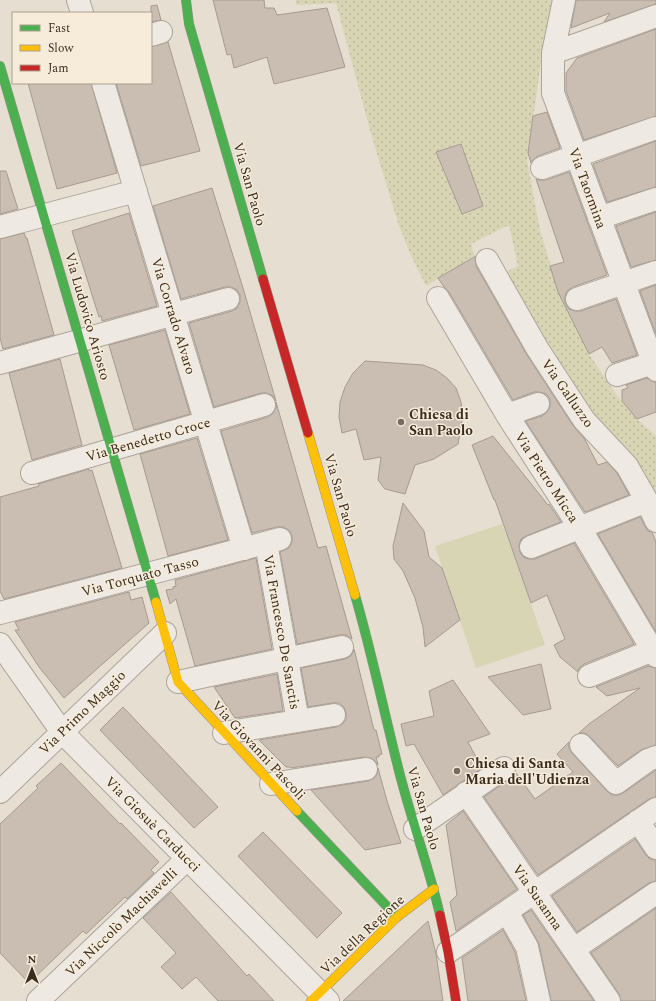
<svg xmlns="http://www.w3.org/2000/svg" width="656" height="1001" font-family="Spectral,serif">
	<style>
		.green { fill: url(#green-dots) }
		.pitch { fill: #d7d5b4 }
		.building { fill: #cabdb2; stroke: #a79a90 }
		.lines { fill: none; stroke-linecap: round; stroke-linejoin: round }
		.street-casing { stroke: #aca49a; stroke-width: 24 }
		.fast-casing { stroke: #9c938a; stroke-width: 10 }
		.slow-casing { stroke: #9c938a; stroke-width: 10 }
		.jam-casing { stroke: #9c938a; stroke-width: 10 }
		.street { stroke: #eeeae3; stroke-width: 22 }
		.fast { stroke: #4caf50; stroke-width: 9 }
		.slow { stroke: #ffc107; stroke-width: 9 }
		.jam { stroke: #c62828; stroke-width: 9 }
		.poi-dot { fill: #776a5f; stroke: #f6ecd9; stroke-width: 1.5 }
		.labels { text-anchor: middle; stroke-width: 3; stroke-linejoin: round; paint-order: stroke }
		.street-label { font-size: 14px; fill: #3b2c21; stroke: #f6ecd9 }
		.poi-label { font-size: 14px; font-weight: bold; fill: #3b2c21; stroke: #f6ecd9; text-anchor: start }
	</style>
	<defs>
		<pattern id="green-dots" width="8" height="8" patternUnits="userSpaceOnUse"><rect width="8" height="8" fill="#d7d5b4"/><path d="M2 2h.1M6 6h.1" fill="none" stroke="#b9b79a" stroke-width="1.8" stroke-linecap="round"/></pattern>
	</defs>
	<rect width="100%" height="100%" fill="#e6ded1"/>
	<path class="green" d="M296,0h258l-14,69 -13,91 13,70 19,63 30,61 26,39 22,26 19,17v57h-1l-78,-97 -71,-124 12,-6 -9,-41 -38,19 4,12 -49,30 -14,-28 -13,-32 -28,-92 -35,-131 -40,2z"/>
	<path class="pitch" d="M502,524l15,39 28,82 -69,23 -41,-122z"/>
	<path class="building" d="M213,0h51l1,8h9l3,7 50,-7 18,59 -71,17 -7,-27 -33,11 -3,-14 -4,1z
		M576,0h80v4l-52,18 6,-9 -39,15z
		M157,5l4,15 -10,2v-16z
		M656,29v87l-72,24 -18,-49v-18l11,-15z
		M168,42l32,109 -59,15 -25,-83h35v-36z
		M28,83h63l26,90 -60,16z
		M547,112l13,36 -22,8 -5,4 -2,3 -3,-10 5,-37z
		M656,141v46l-49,15 -14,-38z
		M461,144l22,62 -21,8 -26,-62z
		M0,171h6l12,38 -18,5z
		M569,172l38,103 -34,12 -6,4 -2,6v6l4,6 6,2h6l35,-12 21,56 -25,8 -10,-16 -13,7 -31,-62 -8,-26 14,-4 -28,-83 4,1h6z
		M212,188l31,100 33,113 -3,-5 -6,-3h-6l-47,14 -25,-84 43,-12 5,-3 3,-6v-7l-3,-5 -6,-3h-6l-44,12 -28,-93z
		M656,212v48l-25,7 -15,-41z
		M129,213l28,93 -55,15 -1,-5 -2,1 -27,-86z
		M24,233l2,5h1l27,97 -51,14 -3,-11v-99z
		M476,256l-1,4 1,6 51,89 47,72 10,11 14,27 9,-3 10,11 12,22 -44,17 -57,-87 -2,-4 16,-5 5,-4 3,-5v-8l-4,-5 -6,-2h-6l-21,8 -64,-108 -5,-5 -6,-9z
		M656,285v49l-16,-43z
		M165,330l25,84 -56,16 -25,-85z
		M60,359l22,86 -50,15 -23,-87z
		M365,361l58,4 13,5 11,8 9,10 5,14 2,13 -5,29 -24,15 -19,6 -10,29 -20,-5 -7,-9 3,-23 -17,3 -8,-31 -14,4 -3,-16 1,-15 5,-15 8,-14z
		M647,378l7,4h2v30l-19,7 -15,-18v-11l6,-2 -2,-3z
		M276,402l42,146 8,-2 26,93 -6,-4h-6l-43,9 -17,-92 9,-4 3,-6v-7l-3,-5 -6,-3h-6l-25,6 -31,-102 47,-14 5,-4 3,-5z
		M493,436l55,69 1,-1 12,18 -35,14 -5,3 -2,6 1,7 3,5 6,2h6l39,-16 60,101 -50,20 -5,4 -1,4 -18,-15 -6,-12 11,-6 -18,-44 -16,8 -36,-103h-1l-22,-55z
		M197,438l31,102 -60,16 -28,-102z
		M89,469v2l3,-1 30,98 -118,31 -4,-8v-94l39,-11 -1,-2z
		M403,503l21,28 5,26 13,11 18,52 -35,27 -2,-20 -8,-29 -12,-27 -9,-12 -1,-13z
		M640,517l5,9 3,5 4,1 4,10v90l-58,-98z
		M256,558l16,91 -77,17 -19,-67 -6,5 -4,-14 7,-1v-2l3,-1 -1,-6z
		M129,592l2,8 11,-3 7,26 -85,75 -25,-31 -24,-37h4l-4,-8z
		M354,649l20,81h2l6,24 -3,1v2h-3l2,8 -3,-4 -4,-3 -7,-1 -73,11 -1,-1h-4l-27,-27 77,-13 6,-3 4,-4v-7l-2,-6 -5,-4h-7l-24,4 -7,-39 44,-9 6,-3z
		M541,664l10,45 -28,6 -35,-38z
		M648,666l8,2v77l-15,5 -23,16 -28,-29 -5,-4h-6l10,-9 51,-36 -33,8 -11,-9z
		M277,674l6,37 -48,7 -21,-31z
		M453,680l37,54 -22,8 14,26 -39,27 -29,-51 -8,2 -5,-22 33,-8 -5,-25z
		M123,707l95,100 -24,21 -94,-98z
		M569,742v6l3,5 35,38 5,4h6l5,-2 33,-23v27l-7,2 -111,76 -54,-78 27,-19 5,-5 19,26 38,-27 -16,-18z
		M61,763l59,61 1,-1 38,39 -8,8 3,3 -27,26 -2,-2 -39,37 -3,-3 -54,52 -29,-30v-129l38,-36 -2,-2z
		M378,768l9,33 14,42 -36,7 -54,-60 57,-9 6,-3 3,-4z
		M463,811l54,78 -61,42 -6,-29 7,-7 -11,-70z
		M263,832l79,81 -25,25 -79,-82z
		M635,839l11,16 4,4 6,1v21l-7,2 -72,49 -25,-36z
		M171,892l76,84 2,-2 25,27h-56l-22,-24 -14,12 -21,-22 15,-14 -33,-35z
		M656,908v93h-35l-2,-7 -28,-41z
		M531,910l63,91h-43l-12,-57 -16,-29z
		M428,921l8,33 7,47h-100z
		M503,930l12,22 11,49h-58l-6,-43z"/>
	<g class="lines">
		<g class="street-casing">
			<path id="street" d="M78,0l4,13
				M564,0l-11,53v40l103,277
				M151,35l10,-3
				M553,53l103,-37
				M103,83l141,466
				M542,168l114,-40
				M599,218l57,-19
				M0,227l136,-36
				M487,260l50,88 47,72 43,46 20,35 9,20
				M438,298l69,117 73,113 76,128
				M577,299l79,-27
				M0,363l228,-64
				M617,375l39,-13
				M507,415l31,-11
				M32,473l232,-68
				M266,543l32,178
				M531,547l116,-46
				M0,613l280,-74
				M0,644l62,88 266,269
				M589,676l67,-27
				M178,682l164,-35
				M224,733l110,-18
				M581,745l35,38 32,-23 8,-3
				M271,784l95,-15
				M0,792l165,-159
				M466,793l143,208
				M638,821l18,27
				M415,829l89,-61
				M507,912l20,35 12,54
				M574,949l82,-56
				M448,952l208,-143
				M38,1001l149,-142"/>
		</g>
		<g class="fast-casing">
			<path id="fast" d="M186,0l3,24 74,255
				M0,66l156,536
				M355,595c16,55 28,112 42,168 12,51 31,100 43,152
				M297,811l100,106"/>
		</g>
		<g class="slow-casing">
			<path id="slow" d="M308,433l47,162
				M156,602l22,80 119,129
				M311,1001l86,-84 37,-28"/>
		</g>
		<g class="jam-casing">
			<path id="jam" d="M263,279l45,154
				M440,915l8,37 8,49"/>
		</g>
		<use href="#street" class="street"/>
		<use href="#fast" class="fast"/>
		<use href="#slow" class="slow"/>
		<use href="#jam" class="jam"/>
	</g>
	<g class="poi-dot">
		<circle cx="401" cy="422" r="4"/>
		<circle cx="457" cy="771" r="4"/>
	</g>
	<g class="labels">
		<g class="street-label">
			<text transform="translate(250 184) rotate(74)" y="5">Via San Paolo</text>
			<text transform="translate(588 188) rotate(70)" y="5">Via Taormina</text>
			<text transform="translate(88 316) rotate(74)" y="5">Via Ludovico Ariosto</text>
			<text transform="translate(174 316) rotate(73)" y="5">Via Corrado Alvaro</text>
			<text transform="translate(568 393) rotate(55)" y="5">Via Galluzzo</text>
			<text transform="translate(148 439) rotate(-16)" y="5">Via Benedetto Croce</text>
			<text transform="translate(547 477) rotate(57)" y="5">Via Pietro Micca</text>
			<text transform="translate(341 495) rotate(74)" y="5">Via San Paolo</text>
			<text transform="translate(140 576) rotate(-15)" y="5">Via Torquato Tasso</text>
			<text transform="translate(282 632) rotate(80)" y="5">Via Francesco De Sanctis</text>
			<text transform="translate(82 712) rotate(-44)" y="5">Via Primo Maggio</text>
			<text transform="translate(259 750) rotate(47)" y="5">Via Giovanni Pascoli</text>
			<text transform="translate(424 808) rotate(74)" y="5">Via San Paolo</text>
			<text transform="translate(153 824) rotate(45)" y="5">Via Giosuè Carducci</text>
			<text transform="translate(538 897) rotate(55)" y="5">Via Susanna</text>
			<text transform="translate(121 922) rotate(-44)" y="5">Via Niccolò Machiavelli</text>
			<text transform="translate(362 934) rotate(-43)" y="5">Via della Regione</text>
		</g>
		<g class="poi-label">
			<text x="409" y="419">Chiesa di<tspan x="409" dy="16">San Paolo</tspan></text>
			<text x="465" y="768">Chiesa di Santa<tspan x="465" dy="16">Maria dell'Udienza</tspan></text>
		</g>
	</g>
	<rect x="12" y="12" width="140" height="72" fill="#f6ecd9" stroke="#ab9f8f"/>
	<rect x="20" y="25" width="20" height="6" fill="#4caf50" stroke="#ab9f8f"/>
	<text x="48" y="32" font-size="12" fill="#3b2c21">Fast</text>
	<rect x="20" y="45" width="20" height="6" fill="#ffc107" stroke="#ab9f8f"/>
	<text x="48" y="52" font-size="12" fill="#3b2c21">Slow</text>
	<rect x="20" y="65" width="20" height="6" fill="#c62828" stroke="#ab9f8f"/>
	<text x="48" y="72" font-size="12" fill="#3b2c21">Jam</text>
	<g transform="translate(32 969)" stroke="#f6ecd9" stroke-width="3" paint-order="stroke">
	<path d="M0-3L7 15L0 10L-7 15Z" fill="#3b2c21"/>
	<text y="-6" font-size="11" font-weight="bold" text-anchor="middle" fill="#3b2c21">N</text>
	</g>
</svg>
